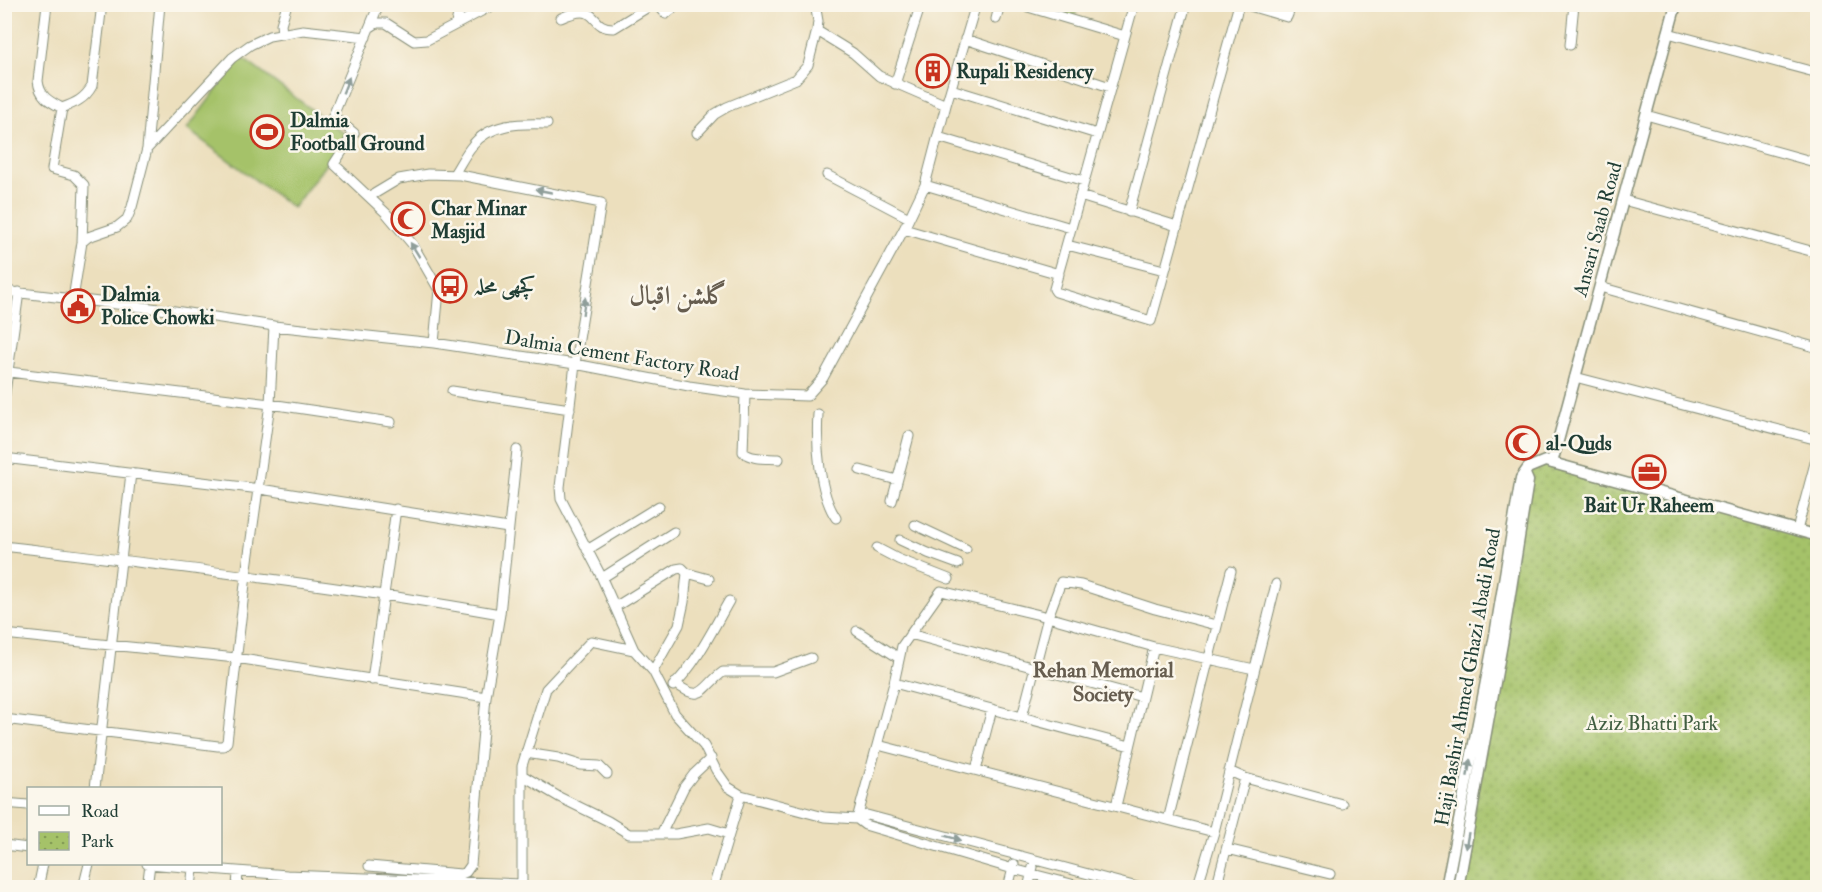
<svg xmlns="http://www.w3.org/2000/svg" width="1822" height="892" font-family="'IM FELL Double Pica',Amiri,serif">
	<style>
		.grass { fill: #a5c269; stroke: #62804e; stroke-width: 1.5 }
		.park { fill: url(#park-dots); stroke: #62804e; stroke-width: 1.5 }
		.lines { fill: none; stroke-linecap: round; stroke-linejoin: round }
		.minor-casing { stroke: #868e78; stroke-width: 11 }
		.tertiary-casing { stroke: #868e78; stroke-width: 13 }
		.minor { stroke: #fff; stroke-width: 9 }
		.tertiary { stroke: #fff; stroke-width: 10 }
		.oneway { fill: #8f9e9a }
		.labels { text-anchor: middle; stroke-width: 5; stroke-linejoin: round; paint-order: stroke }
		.poi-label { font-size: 20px; font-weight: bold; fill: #1f3d34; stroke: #fbf7ec; text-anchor: start }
		.street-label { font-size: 20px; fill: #1f3d34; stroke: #fbf7ec }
		.park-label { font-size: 20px; fill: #405e41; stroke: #fbf7ec }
		.neighbourhood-label { font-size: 21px; font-weight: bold; fill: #665d4f; stroke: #fbf7ec }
		.district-label { font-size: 26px; font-weight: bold; fill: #665d4f; stroke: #fbf7ec }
	</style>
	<defs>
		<pattern id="park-dots" width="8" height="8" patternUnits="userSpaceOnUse" patternTransform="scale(1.5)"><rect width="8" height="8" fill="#a5c269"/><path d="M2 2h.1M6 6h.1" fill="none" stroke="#869f57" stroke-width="1.8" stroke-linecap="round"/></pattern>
	</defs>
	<rect width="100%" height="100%" fill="#fbf7ec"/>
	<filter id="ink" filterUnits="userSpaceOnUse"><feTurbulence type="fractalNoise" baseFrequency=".0167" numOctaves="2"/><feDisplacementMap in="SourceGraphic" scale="12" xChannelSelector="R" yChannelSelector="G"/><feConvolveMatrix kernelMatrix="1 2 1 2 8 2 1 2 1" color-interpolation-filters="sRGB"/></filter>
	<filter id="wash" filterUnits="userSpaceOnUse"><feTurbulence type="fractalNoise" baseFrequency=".008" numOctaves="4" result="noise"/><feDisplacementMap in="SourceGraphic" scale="24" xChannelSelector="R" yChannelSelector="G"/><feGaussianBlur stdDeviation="1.35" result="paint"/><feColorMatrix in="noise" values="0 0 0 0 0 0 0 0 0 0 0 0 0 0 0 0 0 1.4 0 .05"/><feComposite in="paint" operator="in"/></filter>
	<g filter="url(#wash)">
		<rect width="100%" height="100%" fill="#ecdfbd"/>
		<path class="grass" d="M241,57l106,79 -54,72 -106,-79z"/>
		<path class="park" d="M1030,5h49l-5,13z
			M1551,463l266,74v350l-355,1 67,-420z"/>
	</g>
	<g filter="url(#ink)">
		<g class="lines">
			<g class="minor-casing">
				<path id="minor" d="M47,4l-9,77c2,16 11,20 24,27 13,-5 23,-9 30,-22l10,-82
					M379,4l-46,112 21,17 -20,31 52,49 27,32 26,45 -5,53
					M657,4l9,10 12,-10
					M815,4l3,17 -1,9 2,2 34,21 26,23 67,29
					M1018,4l107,32
					M1134,4l-80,285 2,3 95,29 88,-317
					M1243,4l44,13 5,-13
					M561,18c41,-18 26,11 53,10l39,-24
					M996,19l4,-15
					M456,24l4,-20
					M369,28l8,-5h9l28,18 13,-1 68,-36
					M1668,33l150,40
					M282,34l-1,-10 6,-20
					M965,39l145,48
					M1570,45l4,-41
					M895,84l26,-80
					M951,89l146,45
					M62,108l-10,61 22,6 10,10 -2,57 -9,57
					M1646,115l172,48
					M697,133l18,-19 12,-7 69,-28 12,-14 9,-35
					M938,137l146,44
					M147,149l85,-91 18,-13 19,-9 34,-6 63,7
					M454,174c6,-9 11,-20 18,-28 17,-23 49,-23 75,-22
					M827,175l82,43
					M925,185l146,43
					M1080,196l97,30
					M369,197l30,-18 29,-5 32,1 141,28 -26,161 -15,123 1,12 39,75 34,76 19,21 22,43 29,32 12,24 12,17 13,8 83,22 33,2 8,6 148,44 74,19
					M1623,200l195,53
					M1129,212l57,-208
					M904,229l155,45
					M82,242l6,-5 29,-10 10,-8 5,-12 15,-58 13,-145
					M1067,245l97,25
					M1600,287l218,61
					M4,291l164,19 106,16 160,17 141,21 114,22 56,8 62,2 16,-18 81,-149 21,-44 21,-80 30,-101
					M9,372l261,32 121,18
					M1575,377l243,63
					M452,391l118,18
					M745,394l-2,58c9,8 24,6 36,7
					M4,400l15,-108
					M818,414c-2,30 1,79 18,104
					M4,458l256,31 248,39
					M860,470l37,10
					M892,501l17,-65
					M915,525l51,24
					M1797,530l21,-78
					M900,540l28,13 30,11
					M4,546c166,20 331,39 496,68
					M877,548l21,11 51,20
					M587,550l72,-44
					M687,573l22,6
					M602,578l72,-46
					M615,607l61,-38 6,-1 5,5 -3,29 -5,23 -26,46
					M857,631l42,27
					M4,634l232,24 250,39
					M910,634l232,63
					M372,680l24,-171
					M675,683c28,22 27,4 48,-11h50l38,-14
					M894,683l236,63
					M673,686c23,-22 40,-57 56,-85
					M1022,717l26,-100 13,-35 20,3 74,24 61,16
					M4,719l214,27h5l4,-4 19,-167 24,-171 4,-78
					M878,745l336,87
					M526,753l32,5 22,7 19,1 8,8
					M976,770l16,-61
					M1229,771l16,7 97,26
					M522,775l37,22 49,24 21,13h47l33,-6 20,6
					M95,788l36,-315
					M4,803l24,2
					M1116,806l38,-159
					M857,819l37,-136 8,-37 39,-55 107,26 106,30 100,22
					M857,819l10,-4 274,73
					M1168,820l63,-249
					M661,834l23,-47 10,-13 17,-16
					M4,845l24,3
					M1227,849l103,25
					M147,864l140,11 235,9v-118l4,-13 20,-64 45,-48 43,9
					M369,866l92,8 5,-2 5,-7 15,-168 14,-83 17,-164
					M38,888l5,-24
					M83,888l6,-24
					M147,888l3,-24
					M191,888l2,-19
					M237,888l1,-16
					M287,888v-13
					M713,888l28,-93
					M1008,888l6,-24
					M1028,888l5,-21
					M1197,888l17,-56 62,-248
					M1216,888l29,-110"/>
			</g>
			<g class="tertiary-casing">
				<path id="tertiary" d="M1552,463l124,-459
					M1446,888l49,-253 26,-157 7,-10 17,-7 273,75
					M1458,888l45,-250 25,-157 -3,-7"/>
			</g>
			<use href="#minor" class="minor"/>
			<use href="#tertiary" class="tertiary"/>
		</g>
		<defs><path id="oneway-solid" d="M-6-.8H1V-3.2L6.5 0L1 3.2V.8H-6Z" transform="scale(1.5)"/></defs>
		<g class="oneway">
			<use href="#oneway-solid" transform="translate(346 85) rotate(-68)"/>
			<use href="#oneway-solid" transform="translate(544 191) rotate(-169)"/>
			<use href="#oneway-solid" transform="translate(415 250) rotate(-122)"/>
			<use href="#oneway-solid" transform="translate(584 306) rotate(-81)"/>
			<use href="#oneway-solid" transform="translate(1469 768) rotate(-79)"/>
			<use href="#oneway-solid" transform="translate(953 838) rotate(15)"/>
			<use href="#oneway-solid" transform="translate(1467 841) rotate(100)"/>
		</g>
	</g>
	<defs>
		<g id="building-ring" transform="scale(1.725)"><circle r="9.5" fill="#fbf7ec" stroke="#c8321e" stroke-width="1.5"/><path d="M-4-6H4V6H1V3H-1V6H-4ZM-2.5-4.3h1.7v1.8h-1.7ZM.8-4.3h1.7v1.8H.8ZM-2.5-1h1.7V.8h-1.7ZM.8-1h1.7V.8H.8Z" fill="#c8321e"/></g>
		<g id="stadium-ring" transform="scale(1.725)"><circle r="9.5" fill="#fbf7ec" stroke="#c8321e" stroke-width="1.5"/><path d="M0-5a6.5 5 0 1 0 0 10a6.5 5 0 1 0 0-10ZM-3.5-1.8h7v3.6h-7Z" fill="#c8321e"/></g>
		<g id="mosque-ring" transform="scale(1.725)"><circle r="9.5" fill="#fbf7ec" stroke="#c8321e" stroke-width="1.5"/><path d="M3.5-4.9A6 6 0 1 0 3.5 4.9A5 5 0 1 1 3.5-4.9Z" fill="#c8321e"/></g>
		<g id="bus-ring" transform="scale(1.725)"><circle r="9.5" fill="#fbf7ec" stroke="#c8321e" stroke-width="1.5"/><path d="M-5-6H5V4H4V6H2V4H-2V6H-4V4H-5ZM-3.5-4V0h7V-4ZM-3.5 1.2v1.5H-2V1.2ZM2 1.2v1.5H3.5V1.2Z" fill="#c8321e"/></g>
		<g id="civic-ring" transform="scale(1.725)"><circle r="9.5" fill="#fbf7ec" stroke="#c8321e" stroke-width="1.5"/><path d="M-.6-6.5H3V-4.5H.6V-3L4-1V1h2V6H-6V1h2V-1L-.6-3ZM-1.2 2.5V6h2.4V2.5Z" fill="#c8321e"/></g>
		<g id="office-ring" transform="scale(1.725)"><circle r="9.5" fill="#fbf7ec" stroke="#c8321e" stroke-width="1.5"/><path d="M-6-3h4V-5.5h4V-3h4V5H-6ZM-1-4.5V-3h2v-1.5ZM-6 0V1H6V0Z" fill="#c8321e"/></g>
	</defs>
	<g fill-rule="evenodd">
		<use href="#building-ring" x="933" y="71"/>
		<use href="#stadium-ring" x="267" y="132"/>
		<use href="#mosque-ring" x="408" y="219"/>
		<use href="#bus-ring" x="450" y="286"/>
		<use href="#civic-ring" x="78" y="306"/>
		<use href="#mosque-ring" x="1523" y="443"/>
		<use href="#office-ring" x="1649" y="472"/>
	</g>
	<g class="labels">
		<g class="poi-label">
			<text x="956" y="78">Rupali Residency</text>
			<text x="290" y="127">Dalmia<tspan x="290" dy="23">Football Ground</tspan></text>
			<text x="431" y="215">Char Minar<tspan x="431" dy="23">Masjid</tspan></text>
			<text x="473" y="293">کچھی محلہ</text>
			<text x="101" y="301">Dalmia<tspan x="101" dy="23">Police Chowki</tspan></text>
			<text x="1546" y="450">al-Quds</text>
			<text x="1649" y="512" text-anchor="middle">Bait Ur Raheem</text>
		</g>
		<g class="street-label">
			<text transform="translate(1597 229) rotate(-75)" y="7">Ansari Saab Road</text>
			<text transform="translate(622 355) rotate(9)" y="7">Dalmia Cement Factory Road</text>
			<text transform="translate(1467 677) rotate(-80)" y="7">Haji Bashir Ahmed Ghazi Abadi Road</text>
		</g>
		<g class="park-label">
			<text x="1652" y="730">Aziz Bhatti Park</text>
		</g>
		<g class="neighbourhood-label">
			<text x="1103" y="677">Rehan Memorial<tspan x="1103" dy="24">Society</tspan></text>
		</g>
		<g class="district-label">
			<text x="678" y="304">گلشن اقبال</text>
		</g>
	</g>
	<rect width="1822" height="892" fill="none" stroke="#fbf7ec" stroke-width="24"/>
	<rect x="27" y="787" width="195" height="78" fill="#fbf7ec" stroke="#a3ada2" stroke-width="1.5"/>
	<rect x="39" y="806" width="30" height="9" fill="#ffffff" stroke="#a3ada2" stroke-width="1.5"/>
	<text x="81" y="817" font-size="18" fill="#1f3d34">Road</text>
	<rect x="39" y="832" width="30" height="18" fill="url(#park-dots)" stroke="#a3ada2" stroke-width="1.5"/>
	<text x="81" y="847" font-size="18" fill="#1f3d34">Park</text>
</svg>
